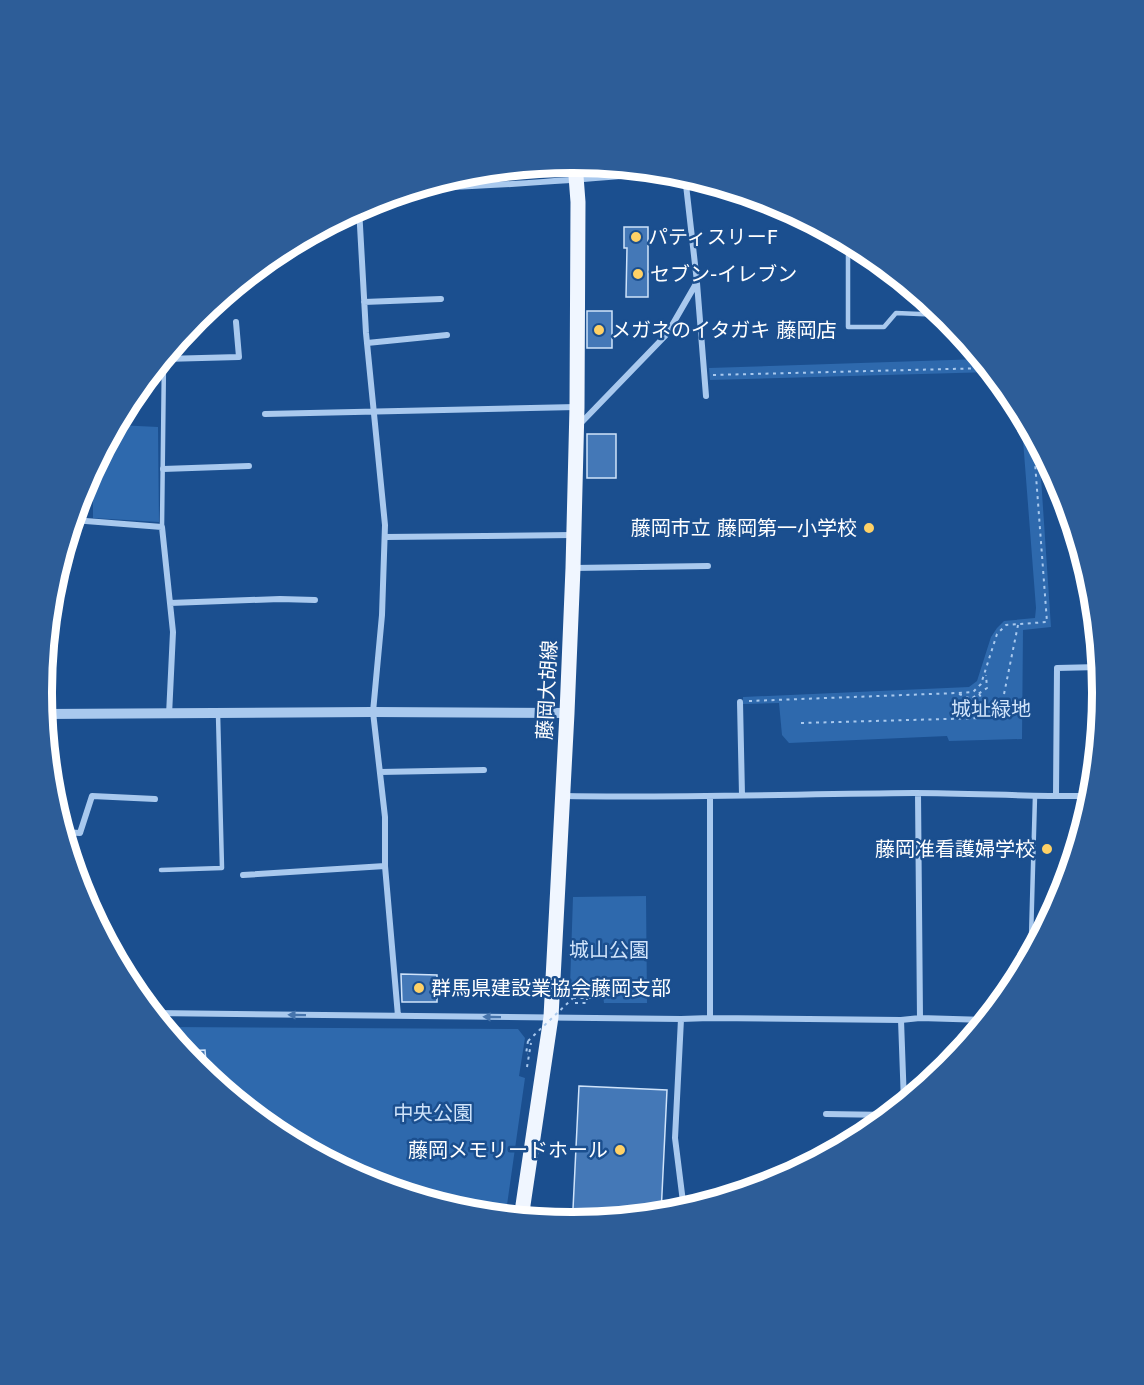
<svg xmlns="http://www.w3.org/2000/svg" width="1144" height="1385" font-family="'DejaVu Sans','Noto Sans JP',sans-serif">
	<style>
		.green { fill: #2e69ad }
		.building { fill: #4478b7; stroke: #cfe3fa; stroke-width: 1.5 }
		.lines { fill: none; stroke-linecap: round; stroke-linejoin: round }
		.path { stroke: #a9c9ee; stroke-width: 2; stroke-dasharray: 3 4.5; stroke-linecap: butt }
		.service { stroke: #a9c9ee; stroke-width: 4.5 }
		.minor { stroke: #a9c9ee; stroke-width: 6 }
		.tertiary { stroke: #a9c9ee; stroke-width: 10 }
		.primary { stroke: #f0f6ff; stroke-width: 15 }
		.path-bridge { stroke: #a9c9ee; stroke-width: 2; stroke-dasharray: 3 4.5; stroke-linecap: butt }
		.oneway { fill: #4674ac }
		.poi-dot { fill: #ffd166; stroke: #1b4f8f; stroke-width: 2 }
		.labels { text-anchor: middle; stroke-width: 5; stroke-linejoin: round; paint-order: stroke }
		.poi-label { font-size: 20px; fill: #fff; stroke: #1b4f8f; text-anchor: start }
		.street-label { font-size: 20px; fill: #fff; stroke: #1b4f8f }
		.park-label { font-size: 20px; fill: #cfe3fa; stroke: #1b4f8f }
		.rim { fill: none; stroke: #fff; stroke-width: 8 }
	</style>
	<rect width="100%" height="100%" fill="#1b4f8f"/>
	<path class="green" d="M981,359l11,13 -282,8 -1,-12z
		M1021,414l18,34 12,179 -28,3 -1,109 -73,2 -2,-5 -158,7 -7,-8 -3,-32 -36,1v-7l226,-10 8,-6 14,-44 6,-9 7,-7 31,-3 1,-10z
		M117,425l41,2 1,95 -66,-4v-49z
		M646,896l1,107h-43l-1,-8 -23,1 -10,-9 3,-90z
		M168,1027l350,2 7,9 -6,38 6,2 -18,127 -1,11 -38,-4 -99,-30 -92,-49 -80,-66 -29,-35z"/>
	<path class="building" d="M624,227h24v70h-22l1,-49h-3z
		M587,311h25v37h-25z
		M587,434h29v44h-29z
		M401,974l36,1v27h-35z
		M205,1050l2,25 -10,-8 -13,-16z
		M579,1086l88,4 -6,124 -88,-5z"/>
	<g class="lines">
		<path class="path" d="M713,375l275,-7
			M959,694l12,5 16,-11 -1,-13
			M979,694l13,20
			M749,701l208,-8 16,-1 8,-8 16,-50 9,-9 41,-3 -14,-186
			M801,723l182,-5 18,-9 17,-84
			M573,998h26
			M575,1003h12v-5
			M528,1041l-2,13h2
			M527,1067l4,-24"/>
		<path class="service" d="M848,242v85h36l12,-14 47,2
			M162,527l2,-169
			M161,870l61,-2 -4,-154
			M1032,951l-1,-13 4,-142"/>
		<path class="minor" d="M419,188c83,-2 166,-9 249,-16
			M359,208l7,125 19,192 -3,90 -9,97 12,105v49l13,150
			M697,283l9,113
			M364,302l77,-3
			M367,343l80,-8
			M164,359l75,-2 -3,-35
			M265,414l311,-7
			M579,425l88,-91 30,-52 -12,-106
			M163,469l86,-3
			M73,520l89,7 11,105 -4,83
			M385,537l188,-2
			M574,568l134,-2
			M170,603l110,-4 35,1
			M740,702l2,93
			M380,772l104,-2
			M918,793l2,225
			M563,796c117,2 234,-2 351,-3 59,0 119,4 178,3
			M710,796v222
			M1056,796l1,-128 42,-1
			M63,832l17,1 12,-37 63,3
			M243,875l142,-9
			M153,1013l528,6 29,-1 191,2 19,-2 66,2
			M681,1019l-6,119 9,72
			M901,1020l3,83
			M903,1094h11
			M826,1114l63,1"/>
		<path class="tertiary" d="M44,714l329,-2 194,1"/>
		<path class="primary" d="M523,1218v-13l28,-188 16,-304 6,-145 4,-161 1,-205 -3,-39"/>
		<path class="path-bridge" d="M528,1041l45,-43"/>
	</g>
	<defs><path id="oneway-solid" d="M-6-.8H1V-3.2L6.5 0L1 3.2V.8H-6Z" transform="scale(1.5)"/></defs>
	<g class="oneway">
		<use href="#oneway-solid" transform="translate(297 1015) rotate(-179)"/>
		<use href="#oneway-solid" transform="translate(492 1017) rotate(-179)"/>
	</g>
	<g class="poi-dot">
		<circle cx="636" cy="237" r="6"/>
		<circle cx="638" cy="274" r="6"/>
		<circle cx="599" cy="330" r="6"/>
		<circle cx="869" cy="528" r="6"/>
		<circle cx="1047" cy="849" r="6"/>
		<circle cx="419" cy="988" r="6"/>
		<circle cx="620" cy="1150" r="6"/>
	</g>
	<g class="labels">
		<g class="poi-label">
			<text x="648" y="244">パティスリーF</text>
			<text x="650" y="281">セブン-イレブン</text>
			<text x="611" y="337">メガネのイタガキ 藤岡店</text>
			<text x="857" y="535" text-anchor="end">藤岡市立 藤岡第一小学校</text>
			<text x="1035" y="856" text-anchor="end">藤岡准看護婦学校</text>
			<text x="431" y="995">群馬県建設業協会藤岡支部</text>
			<text x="608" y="1157" text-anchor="end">藤岡メモリードホール</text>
		</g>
		<g class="street-label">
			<text transform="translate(547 690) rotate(-87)" y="7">藤岡大胡線</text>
		</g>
		<g class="park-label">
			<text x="991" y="716">城址緑地</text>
			<text x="609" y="957">城山公園</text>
			<text x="433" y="1120">中央公園</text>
		</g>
	</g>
	<path d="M0 0H1144V1385H0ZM571 173H573A519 519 0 0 1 1092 692V693A519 519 0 0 1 573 1212H571A519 519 0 0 1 52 693V692A519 519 0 0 1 571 173Z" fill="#2d5d98" fill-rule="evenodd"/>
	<path class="rim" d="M571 173H573A519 519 0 0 1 1092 692V693A519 519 0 0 1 573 1212H571A519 519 0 0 1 52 693V692A519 519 0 0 1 571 173Z"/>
</svg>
